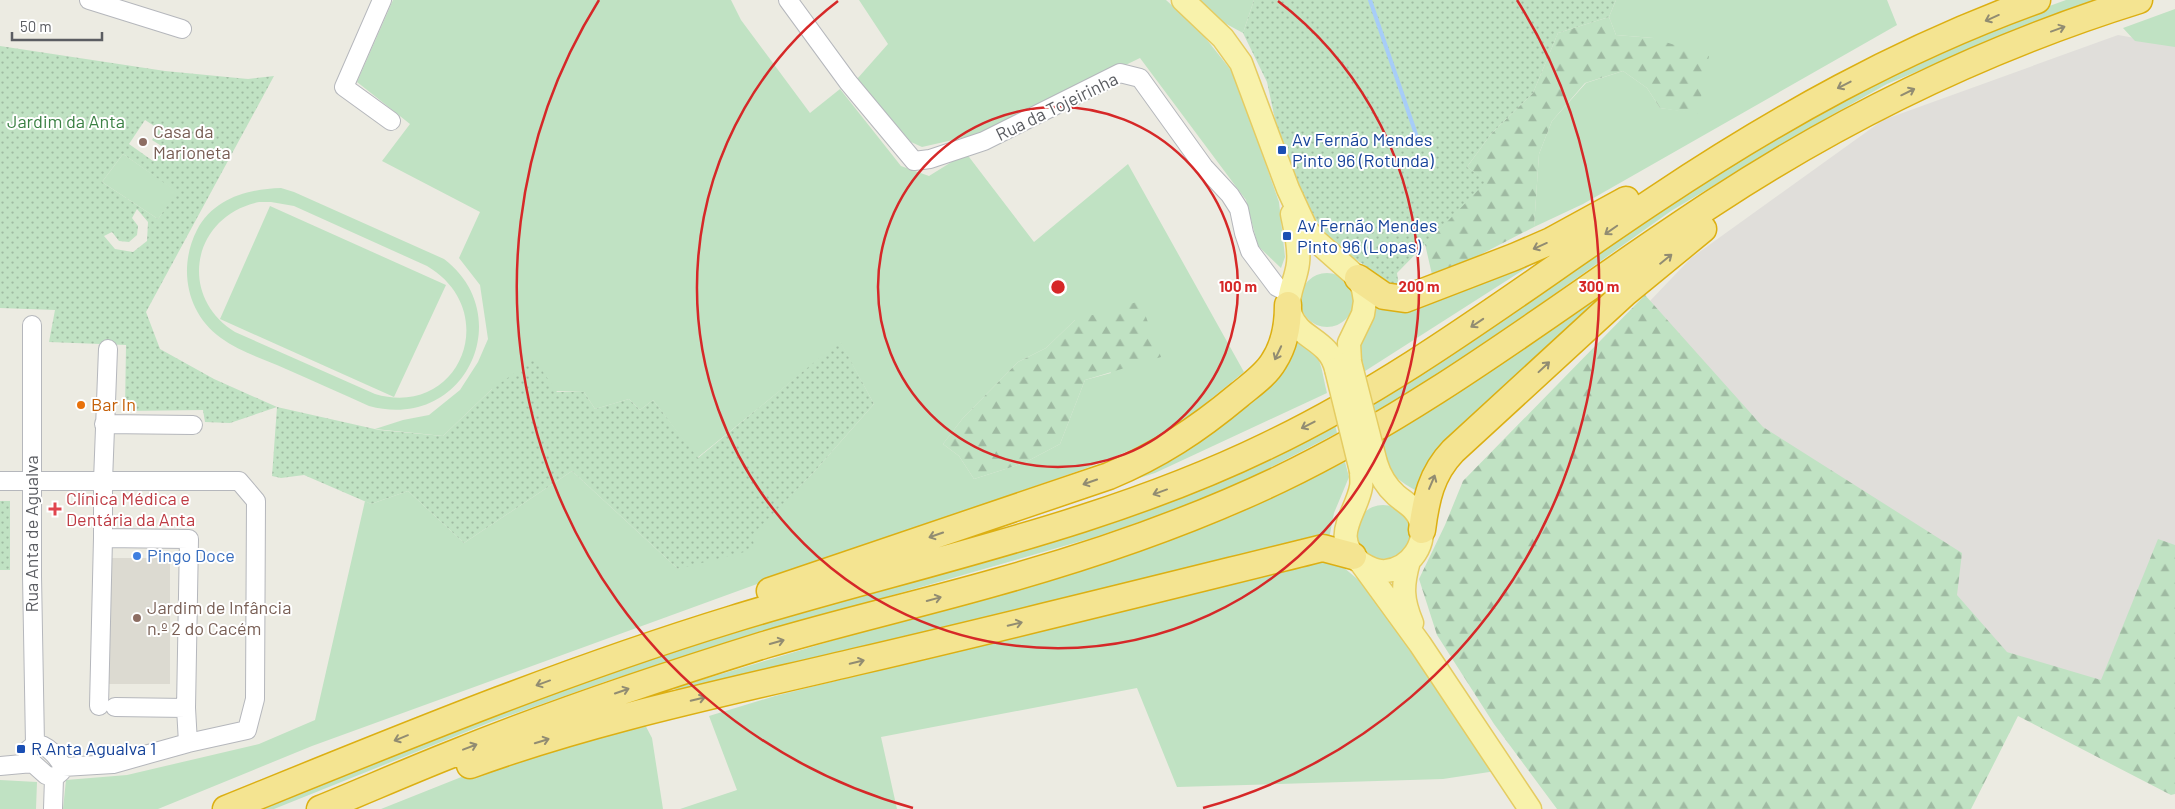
<svg xmlns="http://www.w3.org/2000/svg" width="2175" height="809" font-family="Barlow,sans-serif">
	<style>
		.industrial { fill: #e0deda }
		.education { fill: #dcdad1 }
		.grass { fill: #c0e2c3; fill-rule: evenodd }
		.forest { fill: url(#forest-firs) }
		.park { fill: url(#park-dots); fill-rule: evenodd }
		.lines { fill: none; stroke-linecap: round; stroke-linejoin: round }
		.stream { stroke: #a7cdf8; stroke-width: 4 }
		.minor-casing { stroke: #b5b7bc; stroke-width: 20 }
		.major-casing { stroke: #e5cc62; stroke-width: 25 }
		.highway-casing { stroke: #dcaf12; stroke-width: 29 }
		.minor { stroke: #fff; stroke-width: 18 }
		.major { stroke: #f8f2ab; stroke-width: 22 }
		.highway { stroke: #f4e491; stroke-width: 26 }
		.major-bridge-casing { stroke: #e5cc62; stroke-width: 25; stroke-linecap: butt }
		.major-bridge { stroke: #f8f2ab; stroke-width: 22 }
		.oneway { stroke: #918c72 }
		.ring { fill: none; stroke: #d62828; stroke-width: 2.5 }
		.education-dot { fill: #8d6e63; stroke: #fff; stroke-width: 2 }
		.transit-dot { fill: #1a4fb4; stroke: #fff; stroke-width: 2 }
		.food-dot { fill: #e8710a; stroke: #fff; stroke-width: 2 }
		.health-dot { fill: #e0444e; stroke: #fff; stroke-width: 2 }
		.shop-dot { fill: #3f7fe0; stroke: #fff; stroke-width: 2 }
		.labels { text-anchor: middle; stroke-width: 4; stroke-linejoin: round; paint-order: stroke }
		.street-label { font-size: 18px; fill: #5b5d62; stroke: #fff }
		.park-label { font-size: 18px; fill: #3b8044; stroke: #fff }
		.education-label { font-size: 18px; fill: #785e54; stroke: #fff; text-anchor: start }
		.transit-label { font-size: 18px; fill: #164399; stroke: #fff; text-anchor: start }
		.food-label { font-size: 18px; fill: #c56008; stroke: #fff; text-anchor: start }
		.health-label { font-size: 18px; fill: #be3a42; stroke: #fff; text-anchor: start }
		.shop-label { font-size: 18px; fill: #366cbe; stroke: #fff; text-anchor: start }
		.centre { fill: #d62828; stroke: #fff; stroke-width: 2.5 }
		.ring-label { font-size: 15px; text-anchor: middle; font-weight: bold; fill: #d62828; stroke: #fff; stroke-width: 4; stroke-linejoin: round; paint-order: stroke }
	</style>
	<defs>
		<pattern id="forest-firs" width="22" height="20" patternUnits="userSpaceOnUse" patternTransform="scale(1.25)"><rect width="22" height="20" fill="#c0e2c3"/><path d="M5 1l3.5 6h-7zM16 11l3.5 6h-7z" fill="#9fbaa2"/></pattern>
		<pattern id="park-dots" width="8" height="8" patternUnits="userSpaceOnUse" patternTransform="scale(1.25)"><rect width="8" height="8" fill="#c0e2c3"/><path d="M2 2h.1M6 6h.1" fill="none" stroke="#9fbaa2" stroke-width="1.8" stroke-linecap="round"/></pattern>
	</defs>
	<rect width="100%" height="100%" fill="#ecebe2"/>
	<path class="industrial" d="M2118,35l57,10v661l-317,-102 -232,-278 65,-68 192,-138z"/>
	<path class="education" d="M105,558h55v5h10v121h-65z"/>
	<path class="grass" d="M393,0h338l10,20 69,93 30,-24 61,77 28,10 37,-23 68,89 94,-78 116,208 -79,64 -81,33 -247,86 -525,191 -154,63h-95l3,-29 61,-5 132,-31 56,-24 50,-219 6,3 37,-13 56,52 108,-72 106,98 72,-33 63,-63 61,-69 -34,-62 -143,116 -44,-58 -13,10 -11,-11 -34,10 -11,-17 -92,-3 -49,47 -68,-7 28,-9 26,-5 31,-25 18,-28 10,-23 -8,-54 -21,-27 21,-46 -98,-51 28,-37 -53,-42zM1075,320l36,53 -26,7 -25,64 -36,19 -50,16 -15,-23 -16,-12 20,-26 55,-56 28,-14z
		M859,0h307l34,31 34,43 45,128 6,55 -4,11 -23,-22 -12,-46 -106,-142 -152,74 -66,15 -11,-5 -54,-63 31,-35z
		M1196,0h58l-11,33 -24,-13z
		M1616,0h271l10,25 -314,179 -49,23 5,-73 13,-33 34,-38 37,-12 24,17 13,20 38,5 -45,-75 -37,-3 -7,-18z
		M2066,0h34l-81,29 -132,55 -57,32 -159,95 -142,101 -156,106 -3,-14 328,-224 144,-83 157,-73z
		M2175,9v38l-40,-6 -12,-13z
		M123,154l55,38 -20,27 -56,-37z
		M281,188l13,4 150,67c74,56 22,173 -75,147 -28,-13 -56,-25 -83,-37 -22,-10 -46,-17 -65,-31 -35,-25 -43,-71 -24,-108 17,-32 51,-41 84,-42zM259,202h12l23,4 133,60c76,45 33,153 -52,128l-140,-62c-58,-36 -43,-116 24,-130z
		M270,206l176,79 -52,112 -174,-78z
		M1545,256l-183,117 -5,-37 17,-35z
		M1300 300a27 27 0 1 1 54 0a27 27 0 1 1-54 0Z
		M1617,283l-197,210c-31,-18 -29,-18 -40,-51z
		M1291,337c32,17 28,22 36,56l-172,80 -202,64 181,-66z
		M1334,420l3,13 -81,42 -67,30 -97,33 -349,100 -136,43 -116,41 -217,87h-19l249,-103z
		M1345,462l4,15 -15,36 -5,26 -648,152 -7,-3 479,-143 78,-28z
		M1356 532a27 27 0 1 1 54 0a27 27 0 1 1-54 0Z
		M1326,559l11,3 30,25 129,184 -53,8 -266,8 -40,-99 -256,49 16,72h-217l57,-19 -28,-74 66,-20z
		M642,719l10,19 11,71h-282l113,-45z
		M0,780l37,2 -1,27h-36z"/>
	<path class="forest" d="M1609,17l7,18 37,3 56,18 -11,58 -38,-6 -13,-20 -24,-17 -38,12 -33,38 -13,33 -5,73 -101,52 -8,-35 61,-63 -19,-14 24,-33 42,-41 25,-60z
		M1645,295l118,132 199,126 -5,42 50,57 94,28 57,-141 17,6v249l-4,1 -153,-79 -47,93h-414l-63,-85 -57,-89 -18,-56 26,-54 18,-44z
		M1140,301l21,56 -76,23 -25,64 -36,19 -50,16 -15,-23 -16,-12 20,-26 55,-56 28,-14 29,-28z"/>
	<path class="park" d="M1254,0h362l-7,17 -51,16 -25,60 -42,41 -24,33 20,14 -90,92 2,14 -20,-3 -10,-16 -33,-21 -38,-52 -17,-48 -14,-65 -24,-49z
		M0,46l165,25 83,8 26,-3 -128,236 14,37 54,30 63,28 102,23 64,6 49,-47 42,-30 23,33h27l11,17 34,-10 11,11 13,-10 45,58 142,-117 34,63 -61,69 -62,63 5,13 -78,20 -106,-98 -108,72 -56,-52 -37,13 -67,-29 -23,3 -9,-2 5,-69 -47,16 -25,-1 -2,-12 -78,1 1,-66 -77,-3 6,-32 -55,-2zM145,120l14,9 -7,11 11,7 -10,14 -24,-17zM123,154l54,38 -19,27 -56,-37zM137,209l11,13 -1,19 -14,11 -18,-3 -11,-13 8,-4 7,9 10,1 8,-7 1,-9 -6,-8z
		M0,501h10v69h-10z"/>
	<g class="lines">
		<path class="stream" d="M1370,0l49,143"/>
		<g class="minor-casing">
			<path id="minor" d="M89,0l93,29
				M382,0l-38,87 47,34
				M788,0l60,82 66,79 16,-2 54,-18 136,-68 20,5 64,89 26,28 9,14 5,24 6,18 27,36 12,6
				M32,325v251l3,168
				M108,349l-5,132v57l86,1 -3,169 -71,-1
				M104,424l89,1
				M0,481h239l17,20 -1,198 -8,31 -59,13 -75,21 -50,3
				M99,706l4,-168
				M186,708l2,35
				M35,744c11,-1 23,13 28,23l-2,5 -7,6 -8,-3 -18,-16v-9z
				M0,766l33,-3
				M53,809l1,-31"/>
		</g>
		<g class="major-casing">
			<path id="major" d="M1183,0l40,38 18,25 47,126 18,39 8,11 44,39 5,11 2,12 -2,13 -14,29 1,19
				M1292,214c3,16 8,33 6,49 -2,19 -13,32 -7,52 8,24 38,24 45,54
				M1361,471c0,5 1,11 0,16 -5,28 -32,50 0,76l59,81 110,165
				M1409,561c-7,25 -7,38 3,62
				M1361,563c8,5 16,9 25,8 25,-3 42,-28 34,-51 -5,-13 -15,-17 -24,-25 -10,-9 -16,-19 -20,-32"/>
		</g>
		<g class="highway-casing">
			<path id="highway" d="M1358,278l26,18 21,3 109,-42 37,-16 75,-41
				M1422,530c4,-31 9,-56 31,-79l172,-158 78,-64
				M770,591l339,-115c50,-21 88,-46 130,-81 12,-10 27,-20 35,-34 11,-17 14,-37 14,-56
				M470,765c126,-46 259,-73 389,-104 155,-36 310,-75 464,-113l30,8
				M226,809c168,-68 334,-137 507,-190 179,-55 365,-91 534,-173 142,-68 259,-161 389,-247 120,-80 245,-150 381,-199
				M320,809c44,-18 87,-37 130,-54 103,-42 208,-77 314,-110 77,-23 156,-41 233,-63 97,-27 193,-60 283,-103 156,-75 289,-182 433,-276 131,-86 275,-156 426,-203"/>
		</g>
		<use href="#minor" class="minor"/>
		<use href="#major" class="major"/>
		<use href="#highway" class="highway"/>
		<g class="major-bridge-casing">
			<path id="major-bridge" d="M1350,362l26,101
				M1336,369l25,102"/>
		</g>
		<use href="#major-bridge" class="major-bridge"/>
	</g>
	<defs><path id="oneway-shaft" d="M-6 0H5M1.5-3L5.5 0L1.5 3" fill="none" stroke-width="1.6" stroke-linecap="round" stroke-linejoin="round" transform="scale(1.25)"/></defs>
	<g class="oneway">
		<use href="#oneway-shaft" transform="translate(1992 18) rotate(156)"/>
		<use href="#oneway-shaft" transform="translate(2058 29) rotate(-20)"/>
		<use href="#oneway-shaft" transform="translate(1844 85) rotate(153)"/>
		<use href="#oneway-shaft" transform="translate(1908 92) rotate(-26)"/>
		<use href="#oneway-shaft" transform="translate(1611 230) rotate(145)"/>
		<use href="#oneway-shaft" transform="translate(1540 246) rotate(156)"/>
		<use href="#oneway-shaft" transform="translate(1666 259) rotate(-39)"/>
		<use href="#oneway-shaft" transform="translate(1477 323) rotate(146)"/>
		<use href="#oneway-shaft" transform="translate(1278 353) rotate(115)"/>
		<use href="#oneway-shaft" transform="translate(1544 367) rotate(-43)"/>
		<use href="#oneway-shaft" transform="translate(1308 425) rotate(153)"/>
		<use href="#oneway-shaft" transform="translate(1090 482) rotate(161)"/>
		<use href="#oneway-shaft" transform="translate(1432 482) rotate(-67)"/>
		<use href="#oneway-shaft" transform="translate(1160 492) rotate(160)"/>
		<use href="#oneway-shaft" transform="translate(936 535) rotate(161)"/>
		<use href="#oneway-shaft" transform="translate(934 599) rotate(-15)"/>
		<use href="#oneway-shaft" transform="translate(1015 624) rotate(-14)"/>
		<use href="#oneway-shaft" transform="translate(777 642) rotate(-16)"/>
		<use href="#oneway-shaft" transform="translate(857 662) rotate(-13)"/>
		<use href="#oneway-shaft" transform="translate(543 683) rotate(160)"/>
		<use href="#oneway-shaft" transform="translate(622 691) rotate(-19)"/>
		<use href="#oneway-shaft" transform="translate(698 699) rotate(-13)"/>
		<use href="#oneway-shaft" transform="translate(401 738) rotate(158)"/>
		<use href="#oneway-shaft" transform="translate(542 741) rotate(-17)"/>
		<use href="#oneway-shaft" transform="translate(470 747) rotate(-21)"/>
	</g>
	<g class="ring">
		<circle cx="1058" cy="287" r="180"/>
		<path d="M1278 1A361 361 0 1 1 838 1"/>
		<path d="M913 808A541 541 0 0 1 599 0M1517 0A541 541 0 0 1 1203 808"/>
	</g>
	<g class="education-dot">
		<circle cx="143" cy="142" r="5"/>
		<circle cx="137" cy="618" r="5"/>
	</g>
	<g class="transit-dot">
		<rect x="1277" y="145" width="10" height="10" rx="2.5"/>
		<rect x="1282" y="231" width="10" height="10" rx="2.5"/>
		<rect x="16" y="744" width="10" height="10" rx="2.5"/>
	</g>
	<circle class="food-dot" cx="81" cy="405" r="5"/>
	<path class="health-dot" d="M52.5 501.5h5v5h5v5h-5v5h-5v-5h-5v-5h5z"/>
	<circle class="shop-dot" cx="137" cy="556" r="5"/>
	<g class="labels">
		<g class="street-label">
			<text transform="translate(1057 107) rotate(-26)" y="6">Rua da Tojeirinha</text>
			<text transform="translate(32 534) rotate(-90)" y="6">Rua Anta de Agualva</text>
		</g>
		<g class="park-label">
			<text x="66" y="128">Jardim da Anta</text>
		</g>
		<g class="education-label">
			<text x="153" y="138">Casa da<tspan x="153" dy="21">Marioneta</tspan></text>
			<text x="147" y="614">Jardim de Infância<tspan x="147" dy="21">n.º 2 do Cacém</tspan></text>
		</g>
		<g class="transit-label">
			<text x="1292" y="146">Av Fernão Mendes<tspan x="1292" dy="21">Pinto 96 (Rotunda)</tspan></text>
			<text x="1297" y="232">Av Fernão Mendes<tspan x="1297" dy="21">Pinto 96 (Lopas)</tspan></text>
			<text x="31" y="755">R Anta Agualva 1</text>
		</g>
		<g class="food-label">
			<text x="91" y="411">Bar In</text>
		</g>
		<g class="health-label">
			<text x="66" y="505">Clínica Médica e<tspan x="66" dy="21">Dentária da Anta</tspan></text>
		</g>
		<g class="shop-label">
			<text x="147" y="562">Pingo Doce</text>
		</g>
	</g>
	<circle cx="1058" cy="287" r="8" class="centre"/>
	<g class="ring-label">
		<text x="1238" y="292">100 m</text>
		<text x="1419" y="292">200 m</text>
		<text x="1599" y="292">300 m</text>
	</g>
	<path d="M12 32v8h90v-8" fill="none" stroke="#5b5d62" stroke-width="2.5"/>
	<text x="20" y="32" font-size="15" fill="#5b5d62" stroke="#ffffff" stroke-width="4" paint-order="stroke">50 m</text>
</svg>
